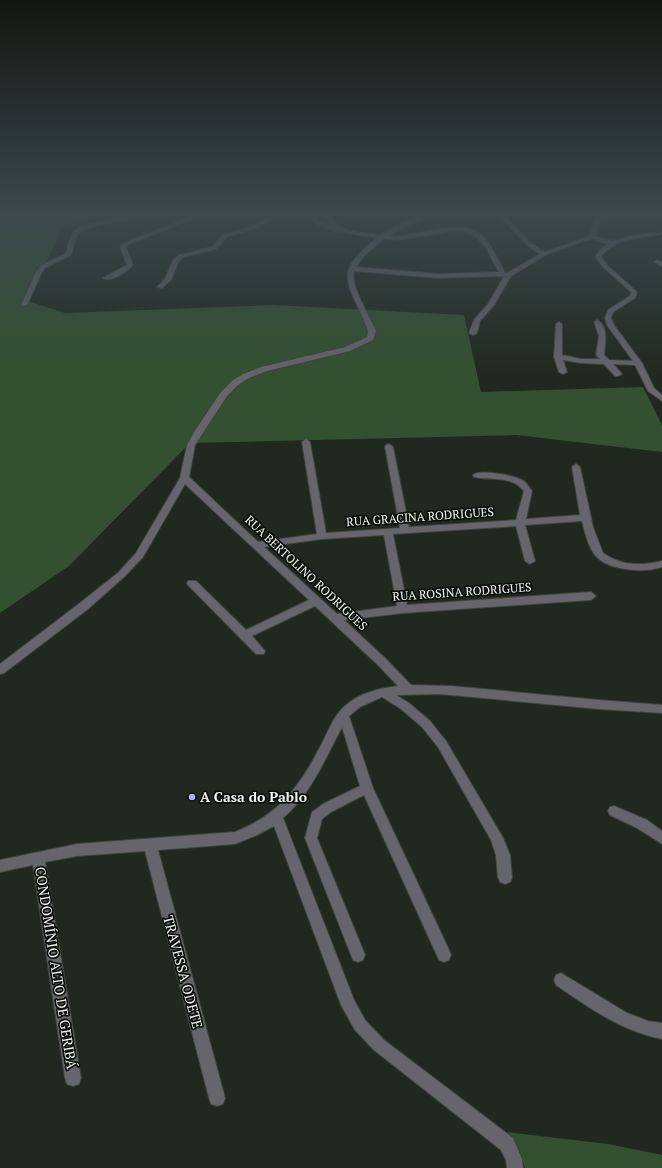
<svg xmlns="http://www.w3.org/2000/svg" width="662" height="1168" font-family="'PT Serif',serif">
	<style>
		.green { fill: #335130 }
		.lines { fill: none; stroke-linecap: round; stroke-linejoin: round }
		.street-casing { stroke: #3d453c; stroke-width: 2 }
		.street { fill: #65656b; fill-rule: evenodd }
		.poi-dot { fill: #adaefb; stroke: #0c100c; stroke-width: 1.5 }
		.labels { text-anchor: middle; stroke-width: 3.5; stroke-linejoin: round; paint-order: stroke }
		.street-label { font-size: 12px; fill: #f0f5ef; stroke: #0c100c }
		.near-poi-label { font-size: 14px; font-weight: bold; fill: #f0f5ef; stroke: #0c100c; text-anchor: start }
		.near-street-label { font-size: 14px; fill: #f0f5ef; stroke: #0c100c }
	</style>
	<rect width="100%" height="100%" fill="#20281f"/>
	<path class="green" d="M0,213h110l-48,16 -34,72 37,12 208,-8 191,10 17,77 162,-5 19,38v27l-146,-17 -326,8 -121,123 -69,47z
		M505,1132l103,12 54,11v13h-137l-6,-18z"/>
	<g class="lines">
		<g class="street-casing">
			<path id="street" d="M138,213h8c-14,10 -59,9 -68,22 -4,5 -4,14 -7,20l-26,13 -3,4 -15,33 -5,1 -1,-1 16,-35 4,-4 25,-13c2,-6 3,-16 7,-21 9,-10 51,-15 65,-19z
				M214,213h10l-34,7 -60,24 -4,3 7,18c-5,6 -23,18 -30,13l24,-13 -7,-18 6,-5 61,-24z
				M278,213h6l-27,15 -30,9 -11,12 -33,8 -4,4 -8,19 -9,8 -5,-1 8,-8 8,-19 6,-5 33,-8 11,-12 30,-9z
				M306,213h6l8,9 11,4 -7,-13h6c7,21 32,19 51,22 16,-11 40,-22 60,-22l-1,1 -31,11 -21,11c26,2 73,-20 94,-1 8,7 18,28 23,38h2l33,-19 -12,-8 -26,-27v-2h4l26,27 13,8 42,-15 4,-4 5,-20h6l-1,2 28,-2 -1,3 -2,1 -25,2 -6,17 18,5 21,-6 28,-3v2c-21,5 -47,3 -61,23l7,9 29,26 -2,6 -22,14 -2,6 3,7 28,38 12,25 8,7v6l-14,-10 -13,-26 -22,-1 9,10 -4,2h-3l-11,-12 -23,-1 -18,-3 4,12 -4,2 -4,-2 -5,-15 2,-33 3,-2 3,2v31l19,4h19l-4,-4 3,-19 -5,-14 3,-2c12,6 8,24 7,35l5,5 24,1 -26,-36 -2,-7 3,-8 22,-14 1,-4 -27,-24 -9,-11 6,-8 7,-5 -15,-5 -9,2 -38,14 -35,21 -17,29 -14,16 -3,12 -4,2 -4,-2 5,-13 14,-16 16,-28 -65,2 -85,-7c-4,16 16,45 22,60l-3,9 -23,11 -83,20 -18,7 -11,7 -11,11 -32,49 -6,32 69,65 59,-8 -15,-92 4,-3 4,3 16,91 74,-5 -15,-81 1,-2 3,-1 4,3 16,80 107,-7 8,-29c-12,-16 -33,-10 -50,-14l-1,-2c6,-6 40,0 49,5 4,2 7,7 10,11l-6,28 54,-4 -8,-48 4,-3 4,3 13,60 10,26c19,13 38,13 59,8v6c-17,6 -53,4 -66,-11 -8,-9 -11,-23 -14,-35l-57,4 10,36 -5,3 -5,-3 -9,-35 -123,8 14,71 184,-13 5,4 -5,4 -188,13 -59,7 42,39 25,26 40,1 148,14 63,5v8l-63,-4 -159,-15 -44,1 13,8 21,18 16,20 57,97 7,17 2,23 -2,4 -5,2 -5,-2 -2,-4 -2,-23 -5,-15 -53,-93 -16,-20 -21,-18 -19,-12 -22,10 -11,9 24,72 76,162 2,5 -2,5 -5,2 -5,-2 -75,-165 -33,17 -9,7 -5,19 48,117 -2,5 -5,2 -5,-2 -48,-122 7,-26 11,-8 37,-18 -18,-59c-17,32 -31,67 -59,91l71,182 11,20 19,20 129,98 9,21 1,9h-16l-1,-8 -5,-10 -127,-100 -19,-20 -14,-25 -67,-179 -17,9 -22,9 -77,6 67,248 -2,6 -6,2 -6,-2 -2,-6 -64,-247 -68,5 -32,6 36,216 -2,6 -6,2 -6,-2 -2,-6 -32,-213 -33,7v-12l77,-16 158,-12c43,-17 64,-44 85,-85 8,-14 13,-31 25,-41 14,-13 35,-18 53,-20l-20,-21 -63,-59 -63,30 13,15 -1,3h-8l-68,-69 -1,-2 1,-2h8l50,49 63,-30 -124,-116 -42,73 -18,19 -37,33 -84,64 -4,1v-10l80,-61 39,-31 17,-19 44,-75 7,-33 7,-13 27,-40 11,-11 11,-7 18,-7 84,-20 22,-10 1,-6c-16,-46 -40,-56 9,-93l-42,-7 -19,-7zM454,231c29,1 31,18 45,41l-60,2 -83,-7 8,-11 20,-17 16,1zM384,535l13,71 -60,8 -73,-67 58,-8z
				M657,260l5,2v4l-8,-4z
				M614,806l33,14 15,11v13l-25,-16 -27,-13 -2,-4 2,-4z
				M561,973l66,40 21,8 14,2v16c-41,-8 -72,-31 -106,-54l-2,-5 2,-5z"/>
		</g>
		<use href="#street" class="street"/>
	</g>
	<linearGradient id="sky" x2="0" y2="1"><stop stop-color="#121611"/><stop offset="0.57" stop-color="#3c484d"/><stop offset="1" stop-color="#3c484d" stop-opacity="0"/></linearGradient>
	<rect width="662" height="376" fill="url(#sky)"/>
	<circle class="poi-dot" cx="192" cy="797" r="4"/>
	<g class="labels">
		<g class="street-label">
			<text transform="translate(420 517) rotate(-4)" y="4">RUA GRACINA RODRIGUES</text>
			<text transform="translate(306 573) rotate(43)" y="4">RUA BERTOLINO RODRIGUES</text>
			<text transform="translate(462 592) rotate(-4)" y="4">RUA ROSINA RODRIGUES</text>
		</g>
		<g class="near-poi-label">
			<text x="200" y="802">A Casa do Pablo</text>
		</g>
		<g class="near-street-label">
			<text transform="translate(56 968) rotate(81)" y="5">CONDOMÍNIO ALTO DE GERIBÁ</text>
			<text transform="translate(183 972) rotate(75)" y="5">TRAVESSA ODETE</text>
		</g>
	</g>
</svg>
